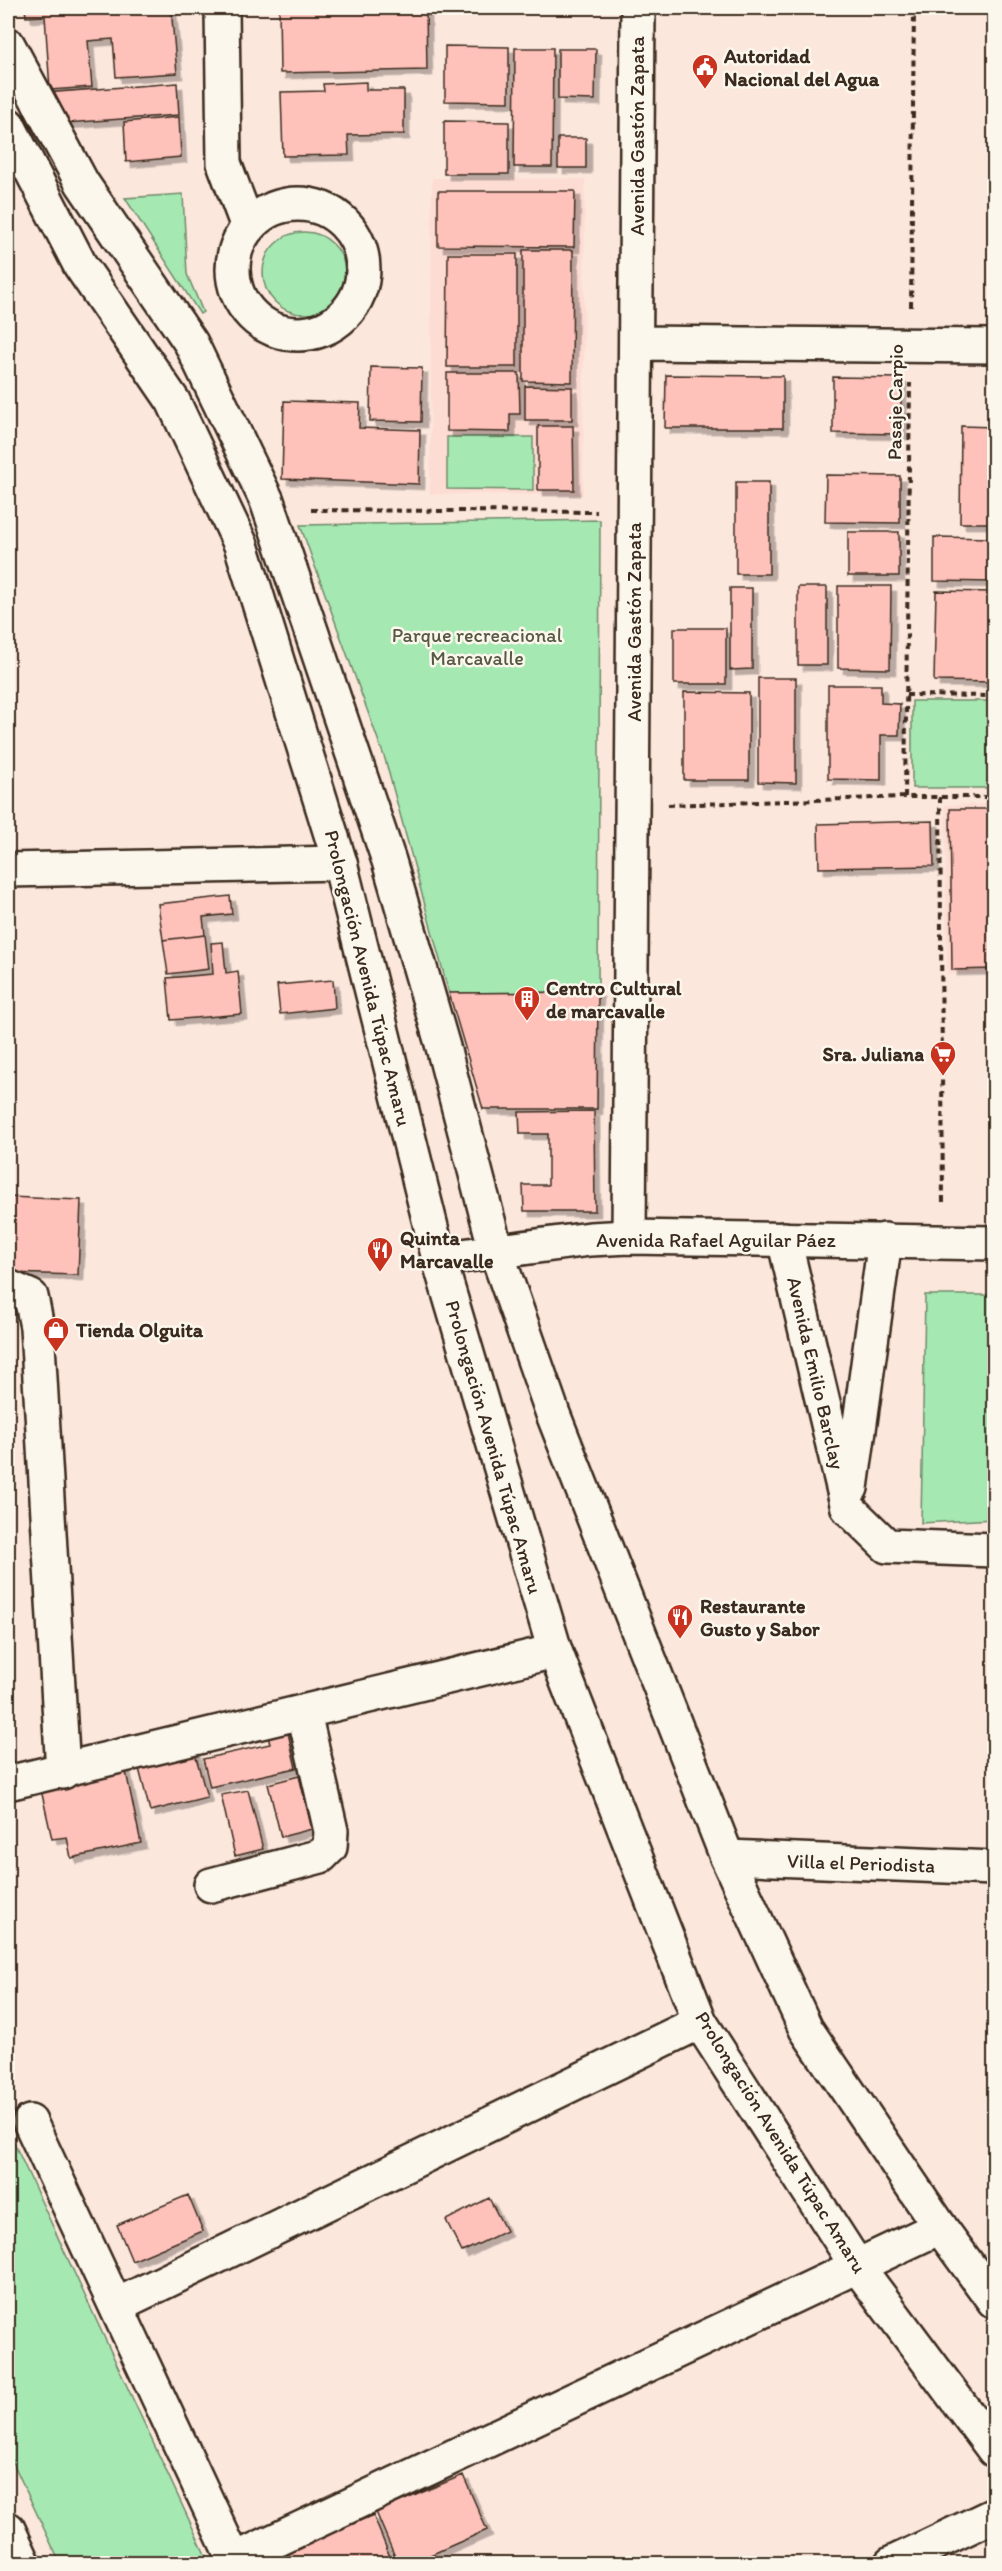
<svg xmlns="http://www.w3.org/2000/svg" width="1002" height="2571" font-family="Itim,sans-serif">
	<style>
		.built { fill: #fddcd3 }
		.green { fill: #a5e8b2; stroke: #708968; stroke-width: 1.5 }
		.building { fill: #fec2bb; stroke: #3b2a1e; stroke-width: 1.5; filter: url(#shadow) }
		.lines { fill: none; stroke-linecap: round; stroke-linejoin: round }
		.street-casing { stroke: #3b2a1e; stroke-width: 38 }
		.secondary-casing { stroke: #3b2a1e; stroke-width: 38 }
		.path { stroke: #3b2a1e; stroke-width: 4; stroke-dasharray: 6 4.5; stroke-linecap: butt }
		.street { stroke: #fbf7ec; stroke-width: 33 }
		.secondary { stroke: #fbf7ec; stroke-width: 33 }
		.labels { text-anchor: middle; stroke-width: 5; stroke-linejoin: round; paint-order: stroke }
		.poi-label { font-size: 20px; font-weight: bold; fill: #3b2a1e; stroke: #fbf7ec; text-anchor: start }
		.street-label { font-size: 20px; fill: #3b2a1e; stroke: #fbf7ec }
		.park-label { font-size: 20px; fill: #565a43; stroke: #fbf7ec }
	</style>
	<defs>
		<filter id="shadow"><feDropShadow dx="5.5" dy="5.5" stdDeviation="0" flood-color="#0004"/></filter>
	</defs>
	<rect width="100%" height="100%" fill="#fce7dd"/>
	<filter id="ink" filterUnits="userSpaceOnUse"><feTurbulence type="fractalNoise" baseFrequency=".0167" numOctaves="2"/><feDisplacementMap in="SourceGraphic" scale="12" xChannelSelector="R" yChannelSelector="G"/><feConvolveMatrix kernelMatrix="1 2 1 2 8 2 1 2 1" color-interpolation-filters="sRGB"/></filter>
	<g filter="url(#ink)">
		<path class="built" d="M432,178l153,1 -2,316 -153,-1z
			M994,804v169l-47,1 -2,-169z"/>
		<path class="green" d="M183,194l4,80 16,38 -3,2 -75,-116z
			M263 273a41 41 0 1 1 82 0a41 41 0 1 1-82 0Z
			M447,437h86v53l-86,-1z
			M600,520l-2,472 -149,1 -64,-234 -85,-234z
			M912,701h82v87h-82z
			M925,1295h69v224l-73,4z
			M9,2132l200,431h-149l-52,-111z"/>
		<path class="building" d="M25,8h146l6,65 -61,4 -3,-38 -25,2 4,46 -42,3 -5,-74 -19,1z
			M279,8h147l1,62 -147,3z
			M445,46l64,1v55l-64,-1z
			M515,48h38l-1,119h-38z
			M558,49h38l-1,51 -37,-1z
			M366,82v8h38v44l-56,1 1,20 -66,1 -2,-64 43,-1 -1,-7z
			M177,83l2,32 -114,8 -21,-30z
			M179,117l2,40 -55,5 -2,-40z
			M444,121l65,1v52h-65z
			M558,138h28v30h-28z
			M438,191h137l-1,56 -136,-1z
			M523,250h50l-1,132 -49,-1z
			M448,254h69v113h-70z
			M371,367l51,1 -1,54 -51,-1z
			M447,373h72l1,41h-10v18l-63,-1z
			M666,375l117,1v52h-118z
			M833,377l68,1v56l-68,-1z
			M525,386l47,1v33h-47z
			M284,401l76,2 -1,25 61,2 -1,54 -137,-5z
			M538,426h35l1,64h-36z
			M961,426l33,1v96h-34z
			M826,475l74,1v47l-75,-1z
			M736,482h33v92h-33z
			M848,532h51v44h-51z
			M934,537l60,1v44l-60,-1z
			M838,586h53l-1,83 -52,-1z
			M798,587h29v78h-29z
			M730,588h22v81l-22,1z
			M936,591l58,1v90l-60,-1z
			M674,628h52v56h-52z
			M758,678h38v105l-38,-1z
			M828,685h53v18l19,1 -1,31h-18v45l-53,-1z
			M684,692l65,1v87h-65z
			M950,809h44v160l-42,1z
			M933,821l1,45 -115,2 -1,-44z
			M230,896l2,18 -29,3 2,18 -42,5 -5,-36z
			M205,935l4,34 -41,5 -5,-34z
			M223,942l3,31 12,-2 4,43 -71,6 -4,-42 46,-4 -2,-31z
			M333,980l2,28 -55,6 -3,-29z
			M598,992l-1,117h-114l-34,-116z
			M594,1111l1,100h-71l-1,-26h25v-51h-28l-1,-22z
			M8,1197l73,3 -3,75 -70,-2z
			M286,1724l10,44 -86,19 -7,-28 67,-15 -4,-15z
			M193,1746l14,51 -57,14 -13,-50z
			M125,1767l16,76 -70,15 -4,-21 -15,2 -12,-54z
			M299,1776l13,53 -31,8 -13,-53z
			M248,1790l15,59 -28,7 -14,-61z
			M188,2195l15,36 -71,30 -15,-36z
			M489,2198l17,33 -44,21 -16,-32z
			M463,2475l24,55 -77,34h-12l-22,-52z
			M373,2515l20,49h-121l-1,-4z"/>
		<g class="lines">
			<g class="street-casing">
				<path id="street" d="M222,8l2,155 24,64
					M233 269a65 65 0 1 1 130 0a65 65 0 1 1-130 0Z
					M636,343l358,3
					M8,870l332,-7
					M629,1237l9,-1229
					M784,1239l64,269 39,38 107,4
					M8,1287l23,10 6,30 26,445
					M851,1488l34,-248
					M8,1783l547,-132
					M727,1857l267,11
					M211,1885l110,-29 9,-9 1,-16 -27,-118
					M30,2122l206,442
					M117,2305l583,-283
					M8,2529l16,35
					M234,2560l706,-333
					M891,2564l103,-49"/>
			</g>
			<g class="secondary-casing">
				<path id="secondary" d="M8,45l74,138 109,160 76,158 122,360 54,186 53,204 57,163 174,443 79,172 134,198 54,74
					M8,125l72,140 93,136 68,144 99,318 99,396 116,392 145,371 157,244 137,184
					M439,1259l151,-20 39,-2 365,6"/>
			</g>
			<path class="path" d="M911,307l3,-299
				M311,510l286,2
				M906,695l88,1
				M905,797l5,-414
				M940,797l3,408
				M668,805l237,-8h89"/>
			<use href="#street" class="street"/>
			<use href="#secondary" class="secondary"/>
		</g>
	</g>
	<defs>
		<g id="civic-pin" transform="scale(1.35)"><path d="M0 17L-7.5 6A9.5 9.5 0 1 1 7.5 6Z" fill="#c8321e" stroke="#fbf7ec"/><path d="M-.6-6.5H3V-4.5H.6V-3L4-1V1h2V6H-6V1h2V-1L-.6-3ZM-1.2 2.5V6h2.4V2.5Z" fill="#fff"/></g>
		<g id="building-pin" transform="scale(1.35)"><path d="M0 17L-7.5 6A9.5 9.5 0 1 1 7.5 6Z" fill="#c8321e" stroke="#fbf7ec"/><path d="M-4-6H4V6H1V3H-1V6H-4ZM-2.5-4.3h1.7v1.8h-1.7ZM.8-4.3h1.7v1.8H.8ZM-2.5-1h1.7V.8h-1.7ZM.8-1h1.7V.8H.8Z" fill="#fff"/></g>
		<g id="supermarket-pin" transform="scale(1.35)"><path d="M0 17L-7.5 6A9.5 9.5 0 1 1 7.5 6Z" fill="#c8321e" stroke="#fbf7ec"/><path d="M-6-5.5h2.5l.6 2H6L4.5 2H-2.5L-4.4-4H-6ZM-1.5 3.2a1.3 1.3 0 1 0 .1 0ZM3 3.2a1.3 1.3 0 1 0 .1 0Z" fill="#fff"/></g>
		<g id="restaurant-pin" transform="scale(1.35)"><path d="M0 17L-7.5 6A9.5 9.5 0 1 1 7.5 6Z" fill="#c8321e" stroke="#fbf7ec"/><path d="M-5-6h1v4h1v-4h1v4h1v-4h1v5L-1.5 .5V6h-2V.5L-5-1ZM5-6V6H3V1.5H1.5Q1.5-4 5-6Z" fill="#fff"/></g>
		<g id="shop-pin" transform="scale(1.35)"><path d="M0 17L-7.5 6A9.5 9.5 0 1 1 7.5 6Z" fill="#c8321e" stroke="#fbf7ec"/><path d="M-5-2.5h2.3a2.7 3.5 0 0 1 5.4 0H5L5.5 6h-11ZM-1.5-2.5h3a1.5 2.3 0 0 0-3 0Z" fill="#fff"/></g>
	</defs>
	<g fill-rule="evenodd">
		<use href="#civic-pin" x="705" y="67"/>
		<use href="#building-pin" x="527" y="999"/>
		<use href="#supermarket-pin" x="943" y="1054"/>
		<use href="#restaurant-pin" x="380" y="1250"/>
		<use href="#shop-pin" x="56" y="1330"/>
		<use href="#restaurant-pin" x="680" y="1617"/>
	</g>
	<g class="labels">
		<g class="poi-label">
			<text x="724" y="63">Autoridad<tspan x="724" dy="23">Nacional del Agua</tspan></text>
			<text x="546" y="995">Centro Cultural<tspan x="546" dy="23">de marcavalle</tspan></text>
			<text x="924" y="1061" text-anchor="end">Sra. Juliana</text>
			<text x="400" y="1245">Quinta<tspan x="400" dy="23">Marcavalle</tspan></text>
			<text x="76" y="1337">Tienda Olguita</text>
			<text x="700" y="1613">Restaurante<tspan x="700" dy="23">Gusto y Sabor</tspan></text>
		</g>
		<g class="street-label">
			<text transform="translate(637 136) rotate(-90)" y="7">Avenida Gastón Zapata</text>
			<text transform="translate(895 402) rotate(-89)" y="7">Pasaje Carpio</text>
			<text transform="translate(634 622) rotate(-90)" y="7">Avenida Gastón Zapata</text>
			<text transform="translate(368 978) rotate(76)" y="7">Prolongación Avenida Túpac Amaru</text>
			<text x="716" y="1247">Avenida Rafael Aguilar Páez</text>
			<text transform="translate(816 1373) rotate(77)" y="7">Avenida Emilio Barclay</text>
			<text transform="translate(494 1447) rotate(74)" y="7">Prolongación Avenida Túpac Amaru</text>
			<text transform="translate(861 1863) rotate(2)" y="7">Villa el Periodista</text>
			<text transform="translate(781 2142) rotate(58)" y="7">Prolongación Avenida Túpac Amaru</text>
		</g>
		<g class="park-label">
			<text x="477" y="642">Parque recreacional<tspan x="477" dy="23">Marcavalle</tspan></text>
		</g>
	</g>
	<rect width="1002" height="2571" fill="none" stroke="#fbf7ec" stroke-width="30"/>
	<rect x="15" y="15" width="972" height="2541" fill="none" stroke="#3b2a1e" stroke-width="2" filter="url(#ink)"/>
</svg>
